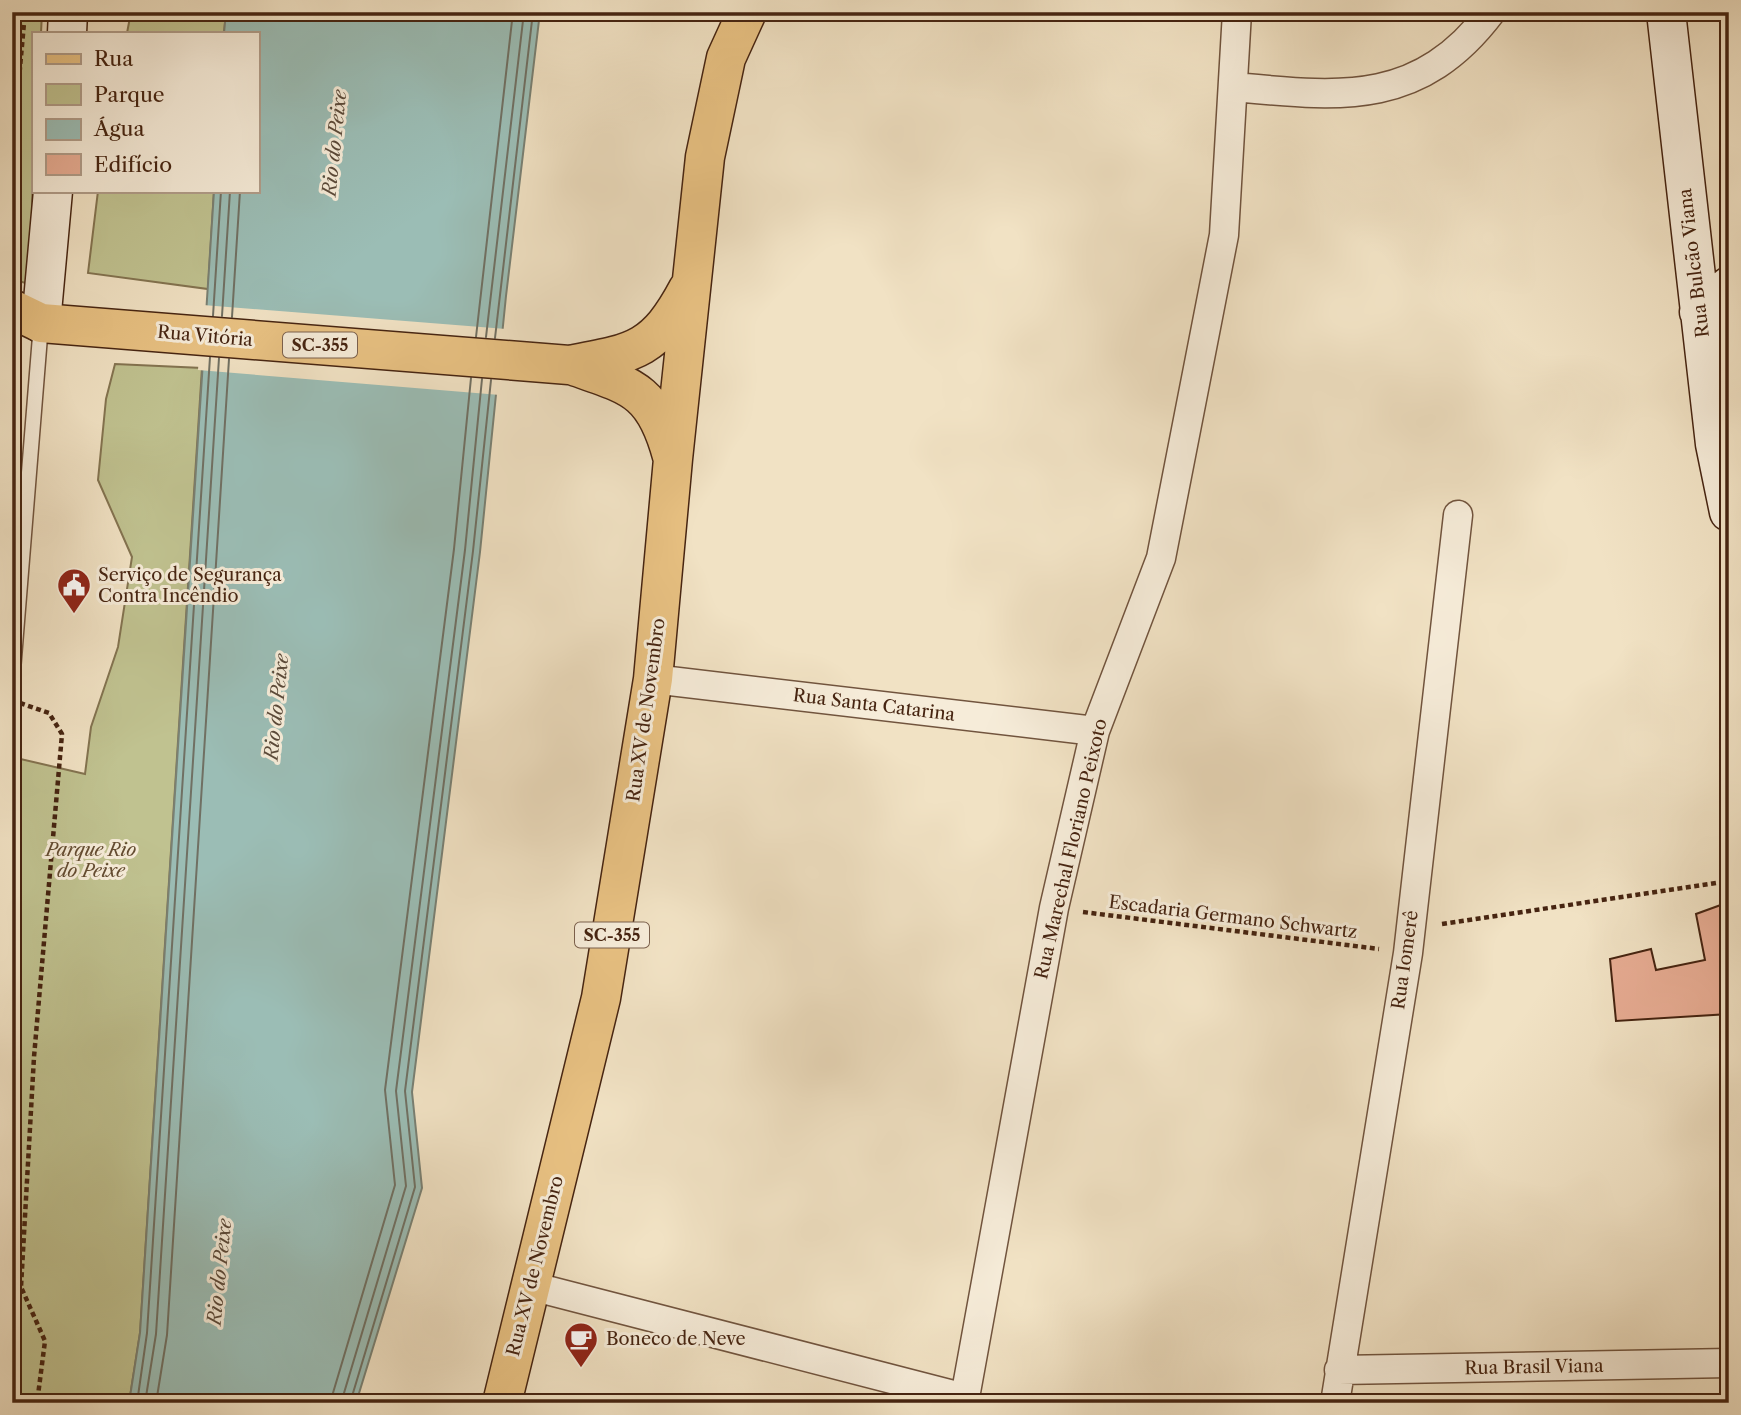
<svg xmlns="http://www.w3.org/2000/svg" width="1741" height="1415" font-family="'Libre Caslon Text',serif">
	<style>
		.green { fill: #c0c290; stroke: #837350; stroke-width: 2 }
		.water { fill: #9bbdb5; stroke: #798073; stroke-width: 2 }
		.pier { fill: #f1e2c4 }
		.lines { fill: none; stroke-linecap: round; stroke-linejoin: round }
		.shore { stroke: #707063; stroke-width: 2 }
		.building { fill: #e7ac93; stroke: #462411; stroke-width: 2 }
		.lane-casing { stroke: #71543e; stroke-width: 17 }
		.street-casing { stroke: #71543e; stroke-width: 31 }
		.secondary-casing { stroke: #462411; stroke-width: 41 }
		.primary-casing { stroke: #462411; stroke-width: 41 }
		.path { stroke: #462411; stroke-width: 4.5; stroke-dasharray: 5 3.5; stroke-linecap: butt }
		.lane { stroke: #f6ecd9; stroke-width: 14 }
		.street { stroke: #f6ecd9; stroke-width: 28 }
		.secondary { stroke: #f6ecd9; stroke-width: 38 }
		.primary { stroke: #e8c182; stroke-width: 38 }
		.labels { text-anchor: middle; stroke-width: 6; stroke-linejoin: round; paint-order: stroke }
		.shield { fill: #f6ecd9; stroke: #7b604d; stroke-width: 2 }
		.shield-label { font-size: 16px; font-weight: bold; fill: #462411 }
		.street-label { font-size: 18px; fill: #462411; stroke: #f6ecd9 }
		.poi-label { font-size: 18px; fill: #462411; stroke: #f6ecd9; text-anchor: start }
		.park-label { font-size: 18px; font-style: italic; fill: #644c31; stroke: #f6ecd9 }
		.water-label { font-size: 19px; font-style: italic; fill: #5b4a3a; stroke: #f6ecd9 }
	</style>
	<rect width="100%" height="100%" fill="#f1e2c4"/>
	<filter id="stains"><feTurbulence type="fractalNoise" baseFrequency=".00286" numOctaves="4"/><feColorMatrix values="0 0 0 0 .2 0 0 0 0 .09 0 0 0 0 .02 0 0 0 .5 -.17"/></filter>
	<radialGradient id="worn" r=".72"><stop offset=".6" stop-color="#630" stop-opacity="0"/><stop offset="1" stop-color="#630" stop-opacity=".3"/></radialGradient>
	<path class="green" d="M12,12h30l-1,21h-8l-1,252 -20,-6z
		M131,12h95l-2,21h-97z
		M98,191h116l-6,98 -120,-16z
		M115,364l87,4 -62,965 -11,70h-117v-646l73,17 6,-47 27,-80 14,-90 -34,-77 8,-81z"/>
	<path class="water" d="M226,12h314l-34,284 -26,256 -68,540 10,96 -66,215h-227l11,-70 74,-1142h43v-158h-33z"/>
	<path class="pier" d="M203,305l303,24 -6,66 -302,-25z"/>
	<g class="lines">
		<path class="shore" d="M213,316l8,-125
			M222,316l8,-125
			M232,317l8,-126
			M476,337l37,-325
			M486,337l38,-325
			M495,338l38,-326
			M137,1403l10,-70 63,-976
			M145,1403l11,-69 63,-976
			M156,1403l11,-68 62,-976
			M330,1403l65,-218 -10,-95 69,-541 17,-171
			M341,1403l65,-217 -10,-95 69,-541 17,-171
			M350,1403l65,-216 -10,-96 68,-540 18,-171"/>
	</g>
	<path class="building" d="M1729,902v112l-113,7 -6,-62 41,-10 5,21 49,-10 -9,-46z"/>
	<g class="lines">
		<g class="lane-casing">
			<path id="lane" d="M12,683l29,-359"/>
		</g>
		<g class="street-casing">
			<path id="street" d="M1234,87c107,10 185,20 257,-75
				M653,679l442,52
				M531,1286l434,112
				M1339,1370l390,-7
				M964,1403l90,-495 41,-177 66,-173 63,-323 13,-223
				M1335,1403l73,-450 50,-438"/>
		</g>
		<g class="secondary-casing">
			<path id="secondary" d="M1666,12l49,432 14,68
				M67,33l1,-21
				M1699,312l30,-26
				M41,323l12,-132"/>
		</g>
		<g class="primary-casing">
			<path id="primary" d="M12,309l29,14 528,42c65,-12 86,-14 119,-76
				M571,365c60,21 83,24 101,91
				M502,1403l99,-405 52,-319 20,-220 32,-302 21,-99 21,-46"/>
		</g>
		<path class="path" d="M12,157l13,-145
			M20,703l29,10 13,21 -28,323 -13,230 24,54 -8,62
			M1083,912l296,37
			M1442,924l287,-43"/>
		<use href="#lane" class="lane"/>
		<use href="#street" class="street"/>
		<use href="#secondary" class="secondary"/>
		<use href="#primary" class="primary"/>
	</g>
	<defs>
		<g id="civic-pin" transform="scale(1.75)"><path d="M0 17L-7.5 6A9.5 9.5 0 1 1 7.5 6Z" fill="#8f2418" stroke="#f6ecd9"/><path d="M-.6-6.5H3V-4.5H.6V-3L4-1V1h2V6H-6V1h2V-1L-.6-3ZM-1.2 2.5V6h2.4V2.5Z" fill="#fff"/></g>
		<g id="cafe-pin" transform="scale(1.75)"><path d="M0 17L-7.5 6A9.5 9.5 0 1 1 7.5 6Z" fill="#8f2418" stroke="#f6ecd9"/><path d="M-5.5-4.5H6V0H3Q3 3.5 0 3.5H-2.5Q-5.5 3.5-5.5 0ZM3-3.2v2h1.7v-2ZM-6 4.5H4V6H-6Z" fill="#fff"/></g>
	</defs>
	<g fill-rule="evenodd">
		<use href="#civic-pin" x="74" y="585"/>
		<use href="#cafe-pin" x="581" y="1339"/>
	</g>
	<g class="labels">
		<g class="shield">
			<rect x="283" y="332.5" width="74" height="25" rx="5"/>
			<rect x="575" y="922.5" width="74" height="25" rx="5"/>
		</g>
		<g class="shield-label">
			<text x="320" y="351">SC-355</text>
			<text x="612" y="941">SC-355</text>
		</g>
		<g class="street-label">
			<text transform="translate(1694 263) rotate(-97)" y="6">Rua Bulcão Viana</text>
			<text transform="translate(205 336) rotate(5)" y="6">Rua Vitória</text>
			<text transform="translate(874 705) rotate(7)" y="6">Rua Santa Catarina</text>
			<text transform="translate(646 710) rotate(-82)" y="6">Rua XV de Novembro</text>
			<text transform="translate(1071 849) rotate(-77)" y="6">Rua Marechal Floriano Peixoto</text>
			<text transform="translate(1233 917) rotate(7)" y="6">Escadaria Germano Schwartz</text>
			<text transform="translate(1405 960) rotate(-82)" y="6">Rua Iomerê</text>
			<text transform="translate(535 1266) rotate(-76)" y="6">Rua XV de Novembro</text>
			<text transform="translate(1534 1367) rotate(-1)" y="6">Rua Brasil Viana</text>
		</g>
		<g class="poi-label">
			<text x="98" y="581">Serviço de Segurança<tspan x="98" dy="21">Contra Incêndio</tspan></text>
			<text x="606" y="1345">Boneco de Neve</text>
		</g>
		<g class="park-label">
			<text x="91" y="856">Parque Rio<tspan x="91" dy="21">do Peixe</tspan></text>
		</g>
		<g class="water-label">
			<text transform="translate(334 143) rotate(-84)" y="7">Rio do Peixe</text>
			<text transform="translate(276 707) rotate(-84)" y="7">Rio do Peixe</text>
			<text transform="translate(219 1272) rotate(-84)" y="7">Rio do Peixe</text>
		</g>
	</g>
	<rect width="1741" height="1415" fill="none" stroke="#f1e2c4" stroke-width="42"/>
	<rect x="14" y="14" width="1713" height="1387" fill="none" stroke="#462411" stroke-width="3.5"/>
	<rect x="21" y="21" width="1699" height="1373" fill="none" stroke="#462411" stroke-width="2"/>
	<rect x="32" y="32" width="228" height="161" fill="#f6ecd9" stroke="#b09c89" stroke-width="2"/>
	<rect x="46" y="54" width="35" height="10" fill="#e8c182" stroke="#b09c89" stroke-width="2"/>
	<text x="94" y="66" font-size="21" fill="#462411">Rua</text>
	<rect x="46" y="84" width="35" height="21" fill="#c0c290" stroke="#b09c89" stroke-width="2"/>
	<text x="94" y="102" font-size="21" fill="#462411">Parque</text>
	<rect x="46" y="119" width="35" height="21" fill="#9bbdb5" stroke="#b09c89" stroke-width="2"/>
	<text x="94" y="136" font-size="21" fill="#462411">Água</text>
	<rect x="46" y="154" width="35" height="21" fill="#e7ac93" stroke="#b09c89" stroke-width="2"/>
	<text x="94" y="172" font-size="21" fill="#462411">Edifício</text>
	<rect width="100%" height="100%" filter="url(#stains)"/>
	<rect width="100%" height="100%" fill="url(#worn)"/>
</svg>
